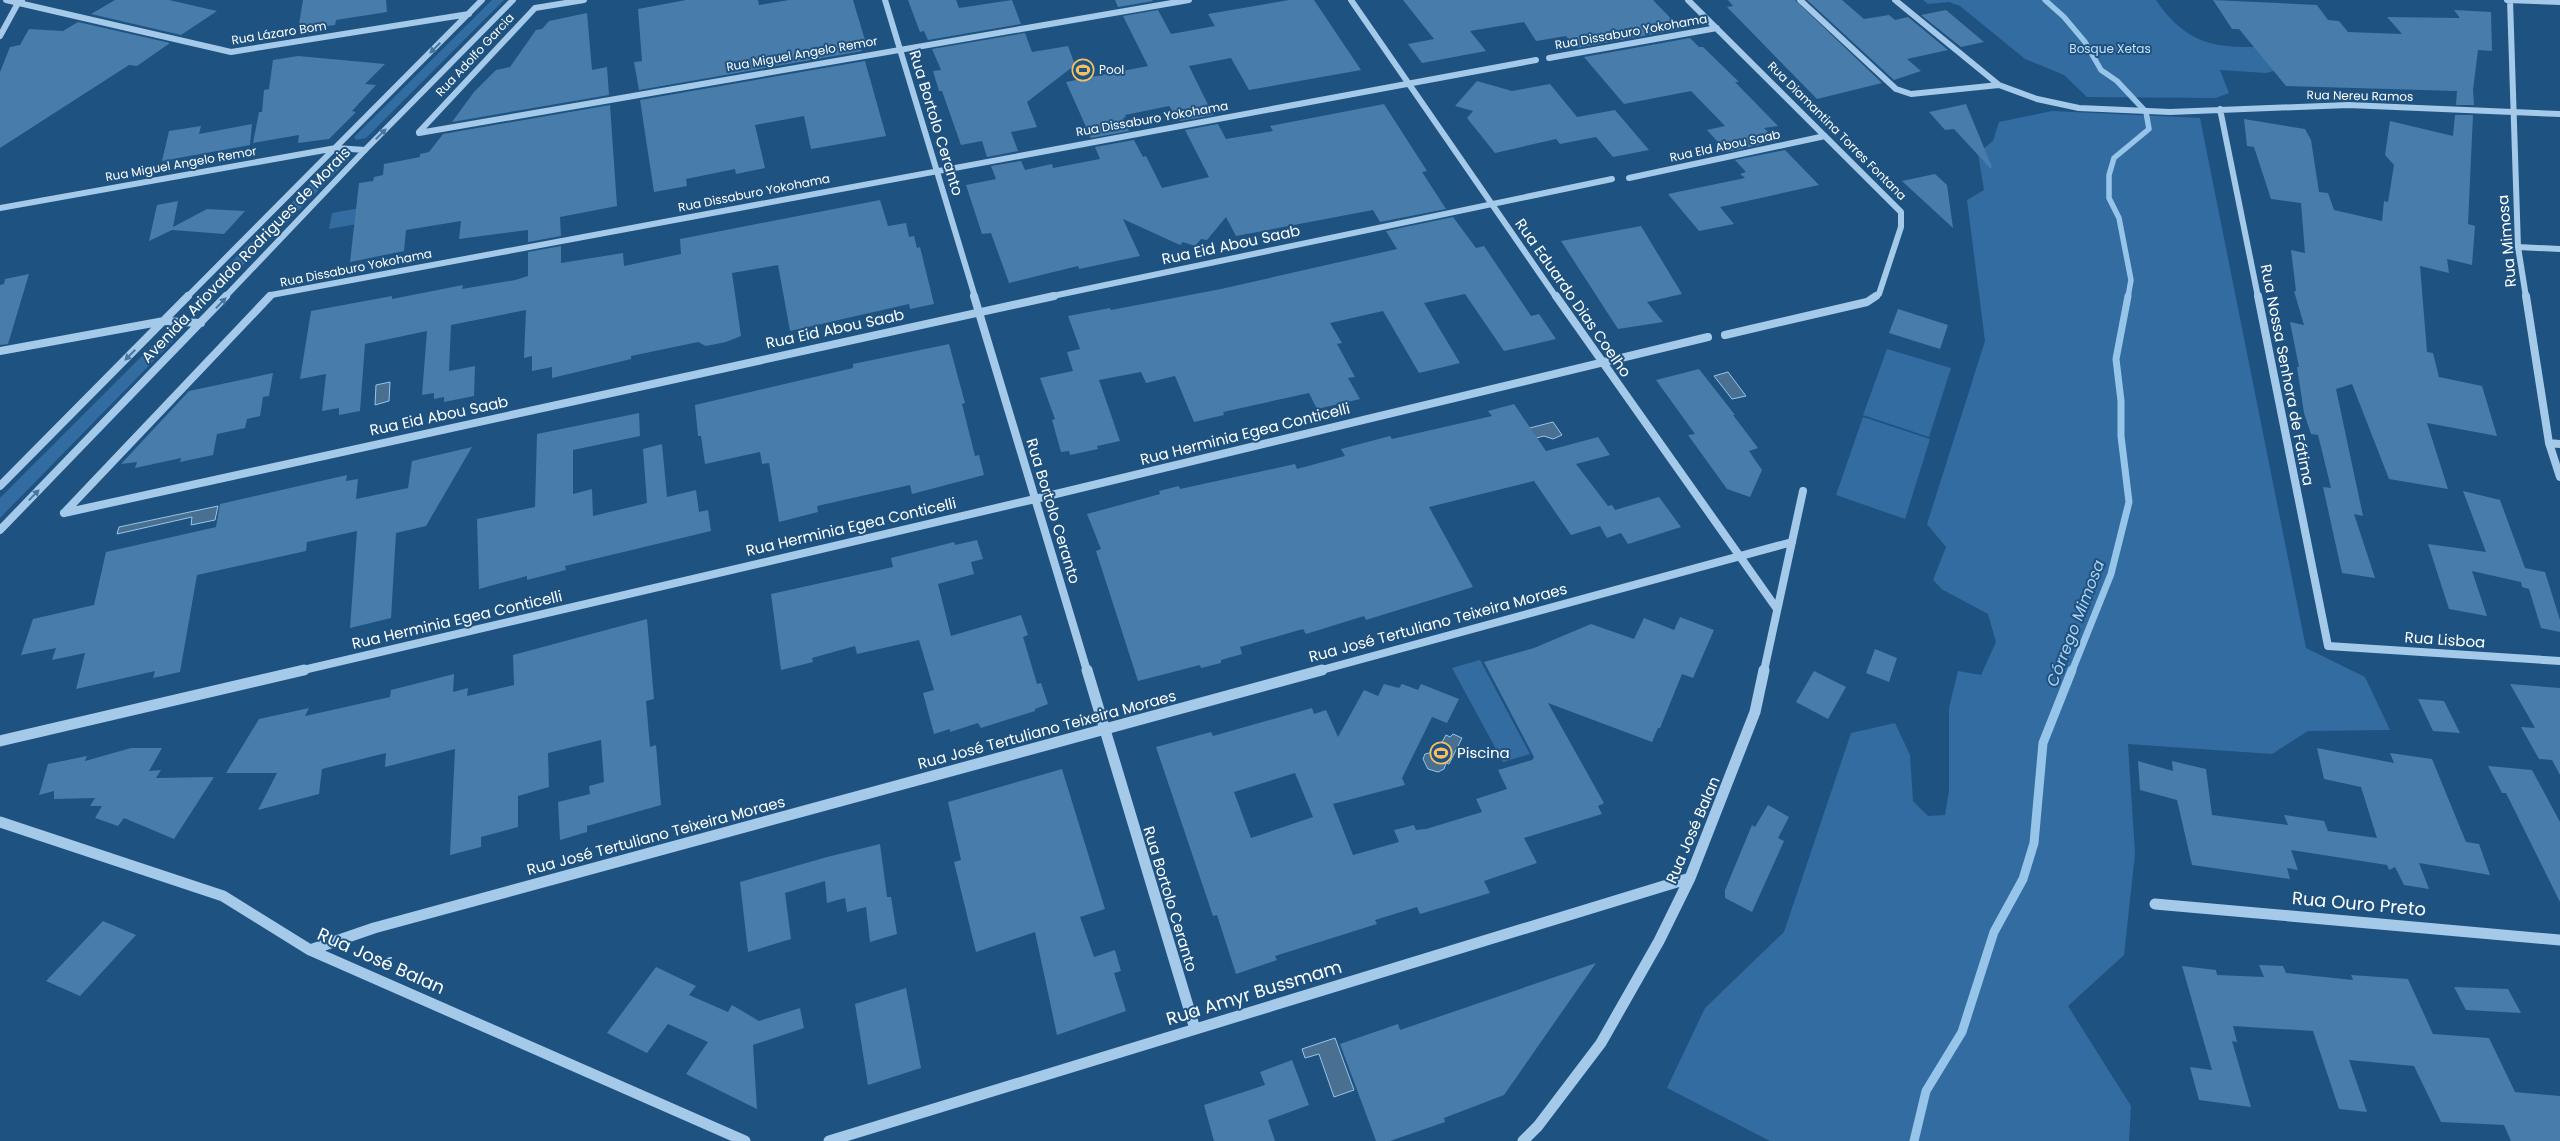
<svg xmlns="http://www.w3.org/2000/svg" width="2560" height="1141" font-family="Poppins,sans-serif">
	<style>
		.green { fill: #326ca0 }
		.water { fill: #496f91; stroke: #97c5ea }
		.lines { fill: none; stroke-linecap: round; stroke-linejoin: round }
		.stream-far2 { stroke: #97c5ea; stroke-width: 5.5 }
		.stream-far1 { stroke: #97c5ea; stroke-width: 7 }
		.stream { stroke: #97c5ea; stroke-width: 9 }
		.building { fill: #477cab; fill-rule: evenodd }
		.minor-far2 { stroke: #a4c9e9; stroke-width: 6 }
		.minor-far1 { stroke: #a4c9e9; stroke-width: 8 }
		.minor { stroke: #a4c9e9; stroke-width: 11 }
		.oneway { fill: #4676a0 }
		.labels { text-anchor: middle; stroke-width: 4; stroke-linejoin: round; paint-order: stroke }
		.far-street-label { font-size: 12px; fill: #fff; stroke: #1e5281 }
		.far-park-label { font-size: 12px; fill: #c8e1f7; stroke: #1e5281 }
		.far-poi-label { font-size: 12px; fill: #fff; stroke: #1e5281; text-anchor: start }
		.street-label { font-size: 15px; fill: #fff; stroke: #1e5281 }
		.poi-label { font-size: 15px; fill: #fff; stroke: #1e5281; text-anchor: start }
		.water-label { font-size: 16px; font-style: italic; fill: #afd3f0; stroke: #1e5281 }
		.near-street-label { font-size: 18px; fill: #fff; stroke: #1e5281 }
	</style>
	<rect width="100%" height="100%" fill="#1e5281"/>
	<path class="green" d="M492,0h12l-138,138 -10,2 -2,-3z
		M1923,0h233c38,56 74,46 133,47l-8,22 -15,4 -46,-3 9,23 -13,5 -129,-1 -23,-22 -39,-16 -65,-53 -11,-4 -21,2z
		M2052,111l148,7 106,530 59,29 25,53 -82,1 -36,23 -144,-10 7,110 -11,101 -56,51 63,100 -2,35h-359l-103,-53 38,-80 79,-76 67,-199 44,-10 15,32 3,46 15,15 17,-1 4,-24v-83l9,-37 23,4 15,-33 -8,-28 -45,-24 -10,-10 13,-33 -19,-23 58,-183 -18,-141 17,-10 -6,-37 15,-12 6,-19z
		M339,156l10,3 -62,63 -9,4 -7,-2 63,-65z
		M383,204l-3,16 -51,9 3,-16z
		M256,241l6,2v2l-53,56 -13,5 -3,-2 55,-60z
		M163,337l6,1 4,3 -173,177v-20l158,-158z
		M1887,349l64,19 -22,69 -66,-22z
		M1863,417l67,22 -25,80 -69,-24z
		M1480,660l50,94 -27,8 -51,-94z"/>
	<path class="water" d="M1728,372l18,24 -14,3 -18,-23z
		M390,382l-1,19 -14,4 1,-20z
		M1553,422l9,13 -9,4 -9,-3 -16,4 -6,-10z
		M218,506l-3,14 -24,5 1,-8 -75,17 2,-7z
		M1453,734l9,4 -13,26 -3,-1 -2,6 -6,3 -10,-3 -5,-10 2,-5 12,-3 9,-16 4,2z
		M1335,1038l19,52 -20,7 -15,-43 -14,4 -3,-9z"/>
	<g class="lines">
		<path class="stream-far2" d="M2045,0l19,17 21,25 16,28 16,11 29,31 3,17 -35,29 -5,17v23l10,20 12,62 -3,17"/>
		<path class="stream-far1" d="M2072,671l39,-97 18,-72 -8,-66v-35l-5,-42 12,-63"/>
		<path class="stream" d="M1914,1141l12,-50 36,-59 32,-100 29,-53 11,-36 9,-100 29,-73"/>
	</g>
	<path class="building" d="M115,0h54l48,11 -36,24 -90,-21z
		M303,0h83l1,12 -51,8 -1,5 -37,5z
		M686,0h72l1,5 30,-5h64l12,40 -6,1 3,10 -223,39 -5,-28 8,-1 -4,-52z
		M908,0h48l3,8 53,-8 9,24 -93,16 -4,-9 -4,1z
		M1115,0h37l1,1 -35,6z
		M1289,0h25l47,70 -112,20 -18,-32 -42,8 24,49 -33,6 -11,-15 -44,9 1,2 -3,1 6,13 -38,7 -25,-56 82,-16 -25,-50 35,-6 13,24 44,-8 -7,-12z
		M1403,0h250l28,29 -105,19 -10,-12 -30,5 -12,-19 -54,9 16,20 -64,12 -14,-19 26,-5z
		M1728,0h67l87,83 -65,16 -90,-92 6,-1z
		M1807,0h35l22,19 25,-4 6,5 13,-3 40,33 -41,9 14,12 -27,9z
		M2213,0l104,5 11,15 11,1 9,11 54,2 -15,-17 73,1 -6,-8 37,2 1,39 -14,-1 -5,40 1,15h-18l1,-14 -171,-5 -47,-57h-7z
		M1946,10l38,32 -23,5 -40,-32z
		M587,13l5,57 15,-3 2,28 -157,27 22,-30 22,-22 14,-3 26,-37 6,-1 7,-8z
		M78,22l92,21 -33,23 -8,-1 -129,83v-76l10,-25 10,-2 9,-16 34,2z
		M1025,33l7,19 36,-6 7,19 -48,37 10,25 -26,5 7,19 -31,6 -5,-16 -21,4 -19,-54h-3l-6,-20 8,-1 -9,-21z
		M1690,38l9,9h4l36,35h-4l43,44 -14,2 13,13 -50,11 -20,-22 18,-4 -34,-35 -67,13 -40,-47z
		M298,56l87,8 -20,20 11,1 -24,26 4,1 -27,27 -31,4 1,-8 -46,8 6,-31h3l2,-22 5,-1 4,-29z
		M865,61l21,75 -75,13 -7,-33 -49,9 10,43 -29,6 -1,-5 -49,10 1,7 -33,6 -14,-92z
		M1477,81l35,10 38,-7 27,33 38,-7 34,40 -36,7 -17,-20 -36,7 -4,-5 -61,14 -28,-35 6,-7 -18,-5z
		M1384,104l43,67 -5,1 24,37 -66,13 -7,-12 -137,26 -10,-19 -19,23 -6,-1 -6,7 -12,-4 -3,3 -57,-26 17,37 -61,13 -1,-3 -69,17 -18,-50 -9,1 -16,-49 30,-6 -5,-13 30,-5 4,9 27,-6 1,4 47,-9 -5,-12 39,-7 9,17 3,-1 16,32 47,-11 -24,-47 33,-6 8,15 47,-8 -3,-5z
		M1966,104l26,63 -2,1 -36,-39 -9,1 -16,-18z
		M610,105l7,101 -57,11 1,19 -33,6v-12l-69,9 2,-18 -55,9 -2,21 -54,11 9,-79 14,-2 1,-4 9,-2 1,-11 36,-7v-3l9,-2 14,-18z
		M2455,115h18l-5,109 7,2 -3,39 -25,-6 2,14 -29,-7 7,86 6,1 6,24 43,9 15,50 -70,-13 21,66 -59,-10 -37,-95 -16,5 27,127 -9,-2 21,64 -33,-5 -19,-86 8,1 -13,-53 -7,-1 -7,-21 -7,-46h2l-9,-45 14,3 -10,-34h2l-5,-41 14,3 -4,-50 -30,-4 -17,-52 -7,-1 -3,-27 61,10 6,11 8,52 9,1 6,17 48,11 2,-20 4,1 6,-37 -9,-10 5,-34 63,15z
		M252,124l-2,21 -88,16 7,-30 32,-5 -2,8z
		M1785,150l34,35 -99,22 14,17 -35,7 -31,-37 77,-16 -5,-4 6,-2 -11,-12z
		M1935,174l12,11 6,43 -51,-47z
		M880,200l8,26 18,-3 3,14 5,-1 3,12 3,-1 14,57 -24,5 -1,-5 -119,27 -12,-66 -46,8 9,63 -15,6 -20,4 -8,-4 -67,14v3l-79,19v-11l-20,4v-15l-8,2 2,-48 -75,15 -2,46 26,-5 -1,30 -30,6v-5l-10,2v-6l-12,2 5,-64 -62,13 -5,67 -21,4v-7l-17,3 4,-37 -26,5 11,-68 81,-15v3l71,-14 -1,4 53,-9 13,-4v-24l33,-6v17l62,-10 1,13 57,-12 -1,-15z
		M178,201l-5,26 34,-18 38,2 -21,23 -52,-4 -23,11 8,-36z
		M1453,217l23,31 8,-2 47,70 8,-2 17,25 -52,12 -39,-57 -41,9 36,60 -41,10 -36,-62 -53,12 12,20 -5,1 18,33 -7,1 12,21 -43,10 -8,-16 -86,19 1,3 -30,7 -19,-46 -29,7 -5,-11 -42,8 21,61 -23,5 1,3 -28,6 -1,-4 -8,1 -9,-32 3,-1 -15,-41 33,-7 -6,-19 13,-3 -12,-33 42,-8 1,2 110,-21 176,-40 -11,-18z
		M1641,226l41,68 -35,8 16,20 -45,7 -57,-88z
		M29,274l-21,70 -8,1v-60l4,-1 1,-5z
		M1898,309l50,16 -8,24 -51,-16z
		M949,344l16,59 -3,1 13,52 4,-1 5,20 -72,19 -2,-9 -93,21 1,6 -39,10 -10,-59 -7,1 -2,-12 -55,12 -4,-28h-3l-3,-31 158,-37v-4z
		M1699,369l36,46h-2l25,33 -9,3 13,19 -12,27 -23,-8 -39,-54 7,-1 -39,-54z
		M273,373l-4,23 -6,1 -3,19 -13,3 -2,9 -28,6 -4,21 -33,7 1,-4 -46,10 2,-6 -16,2 68,-73z
		M1514,404l32,47 52,-14 12,18 -34,9 32,42 4,-1 3,5 44,-13 22,30 -53,17 -7,-11 -14,5 -7,-12 -29,9 -37,-54 -105,26 44,80 -107,33 -2,-4 -58,18 -3,-5 -63,18 2,7 -21,6v3l-20,5 -1,-3 -62,16 -42,-130 5,-2 -14,-35 73,-20 -1,-3 20,-5 1,3 115,-25 2,5 48,-13 -4,-7 49,-13 2,3 100,-23 -4,-5z
		M639,413l1,23 -67,14v44l19,-5 1,27 54,-13 -4,-54 19,-5 5,53 29,-7 3,22 9,-2 3,21 -146,35 1,4 -39,10v-4l-48,13 -2,-70 58,-12 2,-73z
		M472,447l-46,79 -30,7 -5,85 -41,10 7,-97 -50,11 -1,9 -109,24 -17,97 -27,6 2,-7 -79,18 9,-36 -33,7 4,-12 -35,7 12,-36 61,-14 12,-53 110,-25 4,-23 127,-29 -1,6 12,-2 -2,20 52,-11 4,-27z
		M2463,491l37,9 25,68 20,4 15,48v12l-19,-4 -12,-39 -7,-2 -1,-5 -49,-11 15,45 -38,-7 -21,-65 58,8z
		M977,540l6,19 -12,3 3,12 -36,10 13,52 70,-21 7,20 -5,2 14,47 4,-1 7,21 -13,5v2l-54,17 -3,-5 -28,9v-3l-16,5 -11,-41 11,-3 -15,-50 -62,14 -2,-8 -43,12 1,4 -32,8 -10,-76 122,-27 -2,-9 63,-16 1,3z
		M1680,617l34,13 -21,48 -11,-4 -22,54h-2l-6,14 -104,-39 56,100 -6,3 4,8 -78,24 13,25 -53,18 6,12 -70,21 -3,-7 -42,13 2,4 -102,32 2,4 -41,14 -19,-59 -4,1 -57,-169 55,-15 2,4 99,-28 2,6 12,-4 12,27 26,-47 14,6 6,-12 15,4 3,-4 16,6 3,-6 38,15 -12,24 -15,-6 -30,61 3,7 -72,19 20,51 46,-13 -5,-12 20,-5 2,5 10,-1 56,-17 -6,-13 31,-10 -9,-19 34,-10 2,-3 -50,-95 50,-14 57,-24 43,15 10,-21 30,12zM1295,773l18,44 -62,21 -17,-46z
		M647,619l7,80 -8,2 4,46 6,-2 5,60 -74,21v6l-27,8 -2,-38 32,-8 -1,-8 15,-4 -3,-42 -53,13 1,34 -31,9v31l-37,10v10l-31,8 5,-106 -70,18 1,-14 -64,16 -3,25 -61,16 19,-37h-51l33,-54 50,-11 -4,8 85,-19 1,-7 63,-16 -1,18 15,-4 -1,8 47,-11 -1,-30z
		M1875,649l22,9 -8,24 -23,-9z
		M1814,671l32,16 -18,32 -32,-17z
		M2510,684l50,4v87l-8,-15 -13,-1 -18,-32 14,1z
		M2418,699l26,2 16,32 -27,-2z
		M131,748h31l-13,23 12,-1 -5,8 58,-1 -40,62 -50,-21 -6,8 -23,-8 7,-12h-12l5,-8 -41,1v-8l-15,4 9,-31 39,-8 -2,5z
		M2317,748l77,15 -4,-10 42,6 34,83 13,2 11,31 -71,-12 10,26 -25,-4 -9,-18 -6,3 -2,-5 -96,-15 7,20 -11,-2 3,11 -98,-14 -15,-65 -37,-10 -2,-29 35,10 -1,-10 34,8 6,46 76,10 -4,-10 40,6 4,10 49,7 -16,-51 -37,-8z
		M2488,766l44,4 28,52v80l-54,-109h-4z
		M1062,769l43,140 -25,8 14,40 21,-7 6,21 -7,2 12,38 -69,24 -22,-103 -59,20 -22,-90 7,-2 -13,-58z
		M1768,805l21,12 -11,21 6,3 -32,71 -27,-14v-8l27,-65 3,2z
		M880,844l7,53h4l6,37 -27,8 -4,-35 -19,5 -2,-14 -18,5 -2,-22 -40,12 6,46 -43,13 -8,-70 87,-25z
		M103,921l33,14 -56,61 -34,-15z
		M1596,963l-92,132 -60,23 1,4 -55,19h-14l-36,-97 58,-20 2,6z
		M2259,965l24,1 3,7 67,7 -2,-5 57,4 25,55 56,4 26,54 45,4v45h-49l-7,-16 -63,-3 -27,-56 -65,-6 18,52 -28,-3 -26,-78 -80,-5 4,16 -5,-1 19,66 -52,-7 -9,-33 22,3 -30,-104 34,4 1,5 47,2z
		M656,967l40,19 -7,9 39,17 4,-7 27,16 41,-13 4,20 -51,17 4,64 -71,-35 22,-32 -40,-18 -21,29 -40,-20z
		M2454,987l54,2 13,24 -55,-3z
		M906,988l15,80 -53,17 -13,-81z
		M1292,1060l17,45 -41,15 7,21h-61l-10,-36 61,-20 -5,-13z"/>
	<g class="lines">
		<path class="minor-far2" d="M6,0l225,52 238,-38
			M885,0l90,297
			M1351,0l205,297
			M1688,0l213,212v15l-22,67 -5,3
			M1800,0l96,89 15,5 88,-9
			M1895,0l104,85 38,14 42,9 91,4 178,-7 212,9
			M2507,0l53,2
			M2510,0l8,247 8,50
			M0,36l18,-33 4,-2
			M1549,58l168,-30
			M2220,109l38,188
			M419,132l116,-124 49,-8
			M419,133l770,-133
			M1629,178l196,-42
			M0,208l336,-60 29,2
			M2518,247l42,2
			M187,297l295,-297
			M225,297l140,-147 148,-150
			M269,297l2,-2 1265,-235
			M1048,297l564,-118"/>
		<path class="minor-far1" d="M974,296l113,375
			M1556,296l221,313
			M2258,296l70,350 232,15
			M2526,296l23,147 11,34
			M1725,335l142,-33 9,-6
			M0,351l164,-30 37,2
			M2549,443l11,1
			M0,486l188,-190
			M64,513l206,-217
			M64,513l990,-217
			M0,530l226,-234
			M299,671l736,-172 673,-162
			M1318,671l474,-129
			M1764,671l39,-180"/>
		<path class="minor" d="M1087,670l108,359
			M0,741l304,-71
			M0,822l223,74 87,54 435,191
			M2155,904l405,36
			M310,950l64,-22 948,-258
			M829,1141l861,-263
			M1523,1141l15,-15 63,-83 58,-102 31,-63 65,-166 9,-42"/>
	</g>
	<defs><path id="oneway-solid" d="M-6-.8H1V-3.2L6.5 0L1 3.2V.8H-6Z" transform="scale(1.25)"/></defs>
	<g class="oneway">
		<use href="#oneway-solid" transform="translate(435 48) rotate(135)"/>
		<use href="#oneway-solid" transform="translate(381 134) rotate(-45)"/>
		<use href="#oneway-solid" transform="translate(221 303) rotate(-46)"/>
		<use href="#oneway-solid" transform="translate(130 355) rotate(135)"/>
		<use href="#oneway-solid" transform="translate(34 495) rotate(-46)"/>
	</g>
	<defs>
		<g id="stadium-ring" transform="scale(1.125)"><circle r="9.5" fill="#1e5281" stroke="#f7bf63" stroke-width="1.5"/><path d="M0-5a6.5 5 0 1 0 0 10a6.5 5 0 1 0 0-10ZM-3.5-1.8h7v3.6h-7Z" fill="#f7bf63"/></g>
	</defs>
	<g fill-rule="evenodd">
		<use href="#stadium-ring" x="1083" y="70"/>
		<use href="#stadium-ring" x="1441" y="753"/>
	</g>
	<g class="labels">
		<g class="far-street-label">
			<text transform="translate(1631 32) rotate(-10)" y="4">Rua Dissaburo Yokohama</text>
			<text transform="translate(279 33) rotate(-9)" y="4">Rua Lázaro Bom</text>
			<text transform="translate(802 54) rotate(-10)" y="4">Rua Miguel Angelo Remor</text>
			<text transform="translate(475 55) rotate(-47)" y="4">Rua Adolfo Garcia</text>
			<text transform="translate(2360 96) rotate(1)" y="4">Rua Nereu Ramos</text>
			<text transform="translate(1152 119) rotate(-10)" y="4">Rua Dissaburo Yokohama</text>
			<text transform="translate(1837 131) rotate(45)" y="4">Rua Diamantina Torres Fontana</text>
			<text transform="translate(1725 146) rotate(-12)" y="4">Rua Eld Abou Saab</text>
			<text transform="translate(181 164) rotate(-10)" y="4">Rua Miguel Angelo Remor</text>
			<text transform="translate(754 193) rotate(-11)" y="4">Rua Dissaburo Yokohama</text>
			<text transform="translate(356 268) rotate(-11)" y="4">Rua Dissaburo Yokohama</text>
		</g>
		<g class="far-park-label">
			<text x="2110" y="53">Bosque Xetas</text>
		</g>
		<g class="far-poi-label">
			<text x="1099" y="74">Pool</text>
		</g>
		<g class="street-label">
			<text transform="translate(936 123) rotate(73)" y="5">Rua Bortolo Ceranto</text>
			<text transform="translate(2507 241) rotate(-95)" y="5">Rua Mimosa</text>
			<text transform="translate(1231 245) rotate(-12)" y="5">Rua Eid Abou Saab</text>
			<text transform="translate(246 255) rotate(-46)" y="5">Avenida Ariovaldo Rodrigues de Morais</text>
			<text transform="translate(1573 298) rotate(55)" y="5">Rua Eduardo Dias Coelho</text>
			<text transform="translate(835 329) rotate(-12)" y="5">Rua Eid Abou Saab</text>
			<text transform="translate(2287 375) rotate(79)" y="5">Rua Nossa Senhora de Fátima</text>
			<text transform="translate(439 416) rotate(-12)" y="5">Rua Eid Abou Saab</text>
			<text transform="translate(1245 434) rotate(-14)" y="5">Rua Herminia Egea Conticelli</text>
			<text transform="translate(1053 511) rotate(73)" y="5">Rua Bortolo Ceranto</text>
			<text transform="translate(851 527) rotate(-13)" y="5">Rua Herminia Egea Conticelli</text>
			<text transform="translate(457 620) rotate(-13)" y="5">Rua Herminia Egea Conticelli</text>
			<text transform="translate(1438 623) rotate(-15)" y="5">Rua José Tertuliano Teixeira Moraes</text>
			<text transform="translate(2445 640) rotate(4)" y="5">Rua Lisboa</text>
			<text transform="translate(1047 730) rotate(-15)" y="5">Rua José Tertuliano Teixeira Moraes</text>
			<text transform="translate(1693 830) rotate(-67)" y="5">Rua José Balan</text>
			<text transform="translate(656 836) rotate(-15)" y="5">Rua José Tertuliano Teixeira Moraes</text>
			<text transform="translate(1170 899) rotate(73)" y="5">Rua Bortolo Ceranto</text>
		</g>
		<g class="poi-label">
			<text x="1457" y="758">Piscina</text>
		</g>
		<g class="water-label">
			<text transform="translate(2075 623) rotate(-69)" y="6">Córrego Mimosa</text>
		</g>
		<g class="near-street-label">
			<text transform="translate(2359 904) rotate(5)" y="6">Rua Ouro Preto</text>
			<text transform="translate(381 961) rotate(24)" y="6">Rua José Balan</text>
			<text transform="translate(1254 993) rotate(-17)" y="6">Rua Amyr Bussmam</text>
		</g>
	</g>
</svg>
